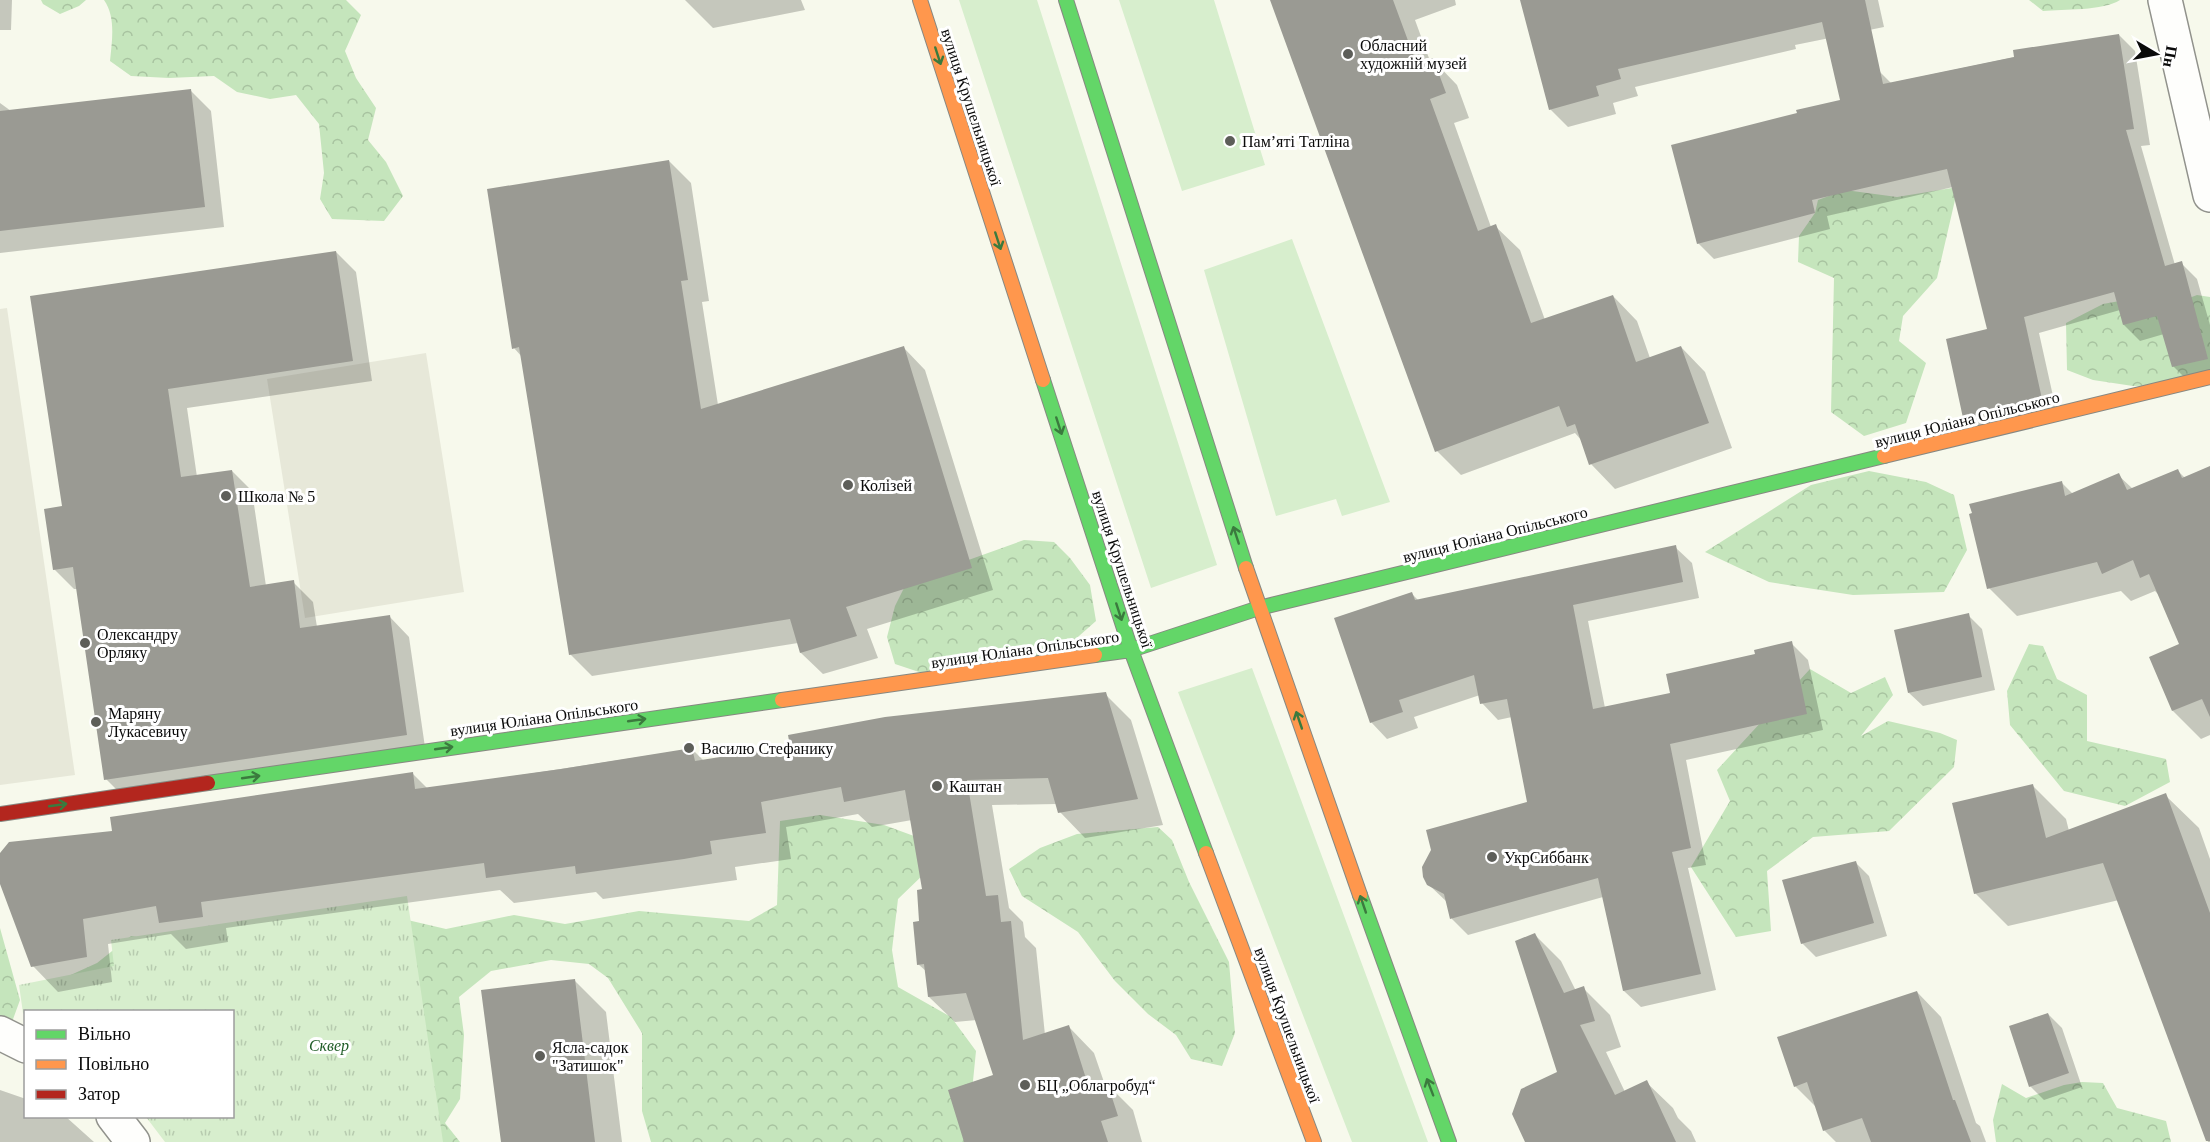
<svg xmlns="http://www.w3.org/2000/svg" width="2210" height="1142" font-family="Georgia,serif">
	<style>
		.grass { fill: #d7eecd }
		.forest { fill: url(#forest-crowns) }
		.park { fill: url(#park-tufts) }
		.plaza { fill: #e7e8d9 }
		.shadow { fill: #0003 }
		.building { fill: #9a9a93 }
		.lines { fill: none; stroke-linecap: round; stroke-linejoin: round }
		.street-casing { stroke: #91928c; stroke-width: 36 }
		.fast-casing { stroke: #878882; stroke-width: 16 }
		.slow-casing { stroke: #878882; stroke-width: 16 }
		.jam-casing { stroke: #878882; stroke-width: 16 }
		.street { stroke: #fefefc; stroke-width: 33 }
		.fast { stroke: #63d668; stroke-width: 14 }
		.slow { stroke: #ff974d; stroke-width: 14 }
		.jam { stroke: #b3261e; stroke-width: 14 }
		.oneway { stroke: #3b7a3e }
		.poi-dot { fill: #5d5e59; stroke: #fff; stroke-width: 2 }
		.labels { text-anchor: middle; stroke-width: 6; stroke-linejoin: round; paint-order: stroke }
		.poi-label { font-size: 16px; fill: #0a0a0a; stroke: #fff; text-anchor: start }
		.street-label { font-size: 16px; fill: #0a0a0a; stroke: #fff }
		.park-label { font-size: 16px; font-style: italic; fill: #1f5c26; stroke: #fff }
	</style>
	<defs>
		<pattern id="forest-crowns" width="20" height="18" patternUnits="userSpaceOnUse" patternTransform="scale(1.5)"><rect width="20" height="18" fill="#c5e5bc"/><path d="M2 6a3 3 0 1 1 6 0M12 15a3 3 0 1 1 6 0" fill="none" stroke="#a8c3a0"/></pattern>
		<pattern id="park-tufts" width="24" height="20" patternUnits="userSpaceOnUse" patternTransform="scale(1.5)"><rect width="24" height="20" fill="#d7eecd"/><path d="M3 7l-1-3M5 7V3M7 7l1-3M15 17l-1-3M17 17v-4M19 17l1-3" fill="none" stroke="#b7cbaf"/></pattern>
	</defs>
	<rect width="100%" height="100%" fill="#f7f9ec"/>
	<path class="grass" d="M959,0h78l180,565 -66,23z
		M1119,0h95l51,165 -83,26z
		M1292,239l98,263 -48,14 -6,-17 -60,17 -72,-246z
		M1252,668l176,474h-76l-174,-450z"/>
	<path class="forest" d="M41,0h45l-7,6 -19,8 -17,-10z
		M104,0h242l15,15 -16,36 11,27 20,30 -8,32 18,22 17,34 -19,25 -52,-2 -12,-20 4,-26 -5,-49 -23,-29 -26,4 -33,-7 -23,-16 -45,2 -38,-2 -21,-15c2,-20 6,-44 -6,-61z
		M2029,0h91c-17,11 -56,9 -77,11z
		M1958,187l-21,91 -34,38 -4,25 27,22 -20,60 -42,13 -33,-24 3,-134 -36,-16 1,-26 16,-23 3,-13 27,-10 52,7z
		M2197,295l13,2v87l-77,2 -40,-6 -26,-10 -1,-47 37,-19 33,-6 29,9z
		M1869,471l57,11 28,13 13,55 -23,42 -91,3 -84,-13 -64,-30 106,-67z
		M1024,540l30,2 16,16 20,27 6,36 -42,37 -132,15 -27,-9 -8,-27 8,-31 12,-24z
		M2029,644l14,2 14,33 30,16v46l79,18 4,23 -45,24 -61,-15 -54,-66 -3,-34z
		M1810,669l41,24 34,-16 8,18 -32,41 27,-15 52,12 17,7 -3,27 -65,64 -76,6 -46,34 4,60 -35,6 -45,-70 39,-66 -13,-31z
		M820,815l64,10 49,18 -8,30 -27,26 -6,51 6,37 53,30 25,34 -6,60 14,31h-333l-9,-31v-78l-34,-55 -19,-14 -38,-4 -60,11 -32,26 5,38 -4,64 -15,24 15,19h-292l64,-26v-104h-202l23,-29 44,-20 34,-27 27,4 211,-29 77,18 68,-14 51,9 74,-13 110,10 28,-16 3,-84z
		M1158,827l14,13 17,42 40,80 6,71 -13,33 -31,-7 -15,-24 -28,-21 -33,-33 -37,-49 -56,-36 -13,-27 31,-21 37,-14z
		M0,928l20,72 -8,22 -12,-1z
		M2082,1082l21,1 14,25 49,13 5,21h-175l-3,-22 9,-36 24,14 38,-13z"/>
	<path class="park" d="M407,896l36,246h-278l-19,-25 86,-1v-104h-206l-1,3 -2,-2 -4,-28 95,-19 -3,-26z"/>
	<path class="plaza" d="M7,308l68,467 -75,10v-476z
		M426,353l38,239 -159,26 -38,-239z"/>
	<path class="shadow" d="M0,0h12l-1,30h-11z
		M685,0h116l4,10 -92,18z
		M1272,0h183l1,5 -41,15 15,41 3,-1 24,25 12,33 -15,5 37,104 4,-1 25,24 25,70 68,-24 24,25 13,37 31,-11 24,25 27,76 -117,41 -24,-25 -9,-23 -7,-8 -114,42 -24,-24z
		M1549,0h329l6,27 -89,18 1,4 -161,38 3,9 -25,7 3,11 -48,13 -18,-18z
		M2119,35l16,16 15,94 -9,1 34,119 6,-2 16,16 13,46v53l-21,4 -16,-16 -9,-32 -24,7 -16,-16 -4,-15 -81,23 18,81 -77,19 -16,-16 25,-86 -36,-144 -126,29 3,13 -116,30 -16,-16 144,-142 38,-29 11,11z
		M191,91l20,20 13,116 -224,26v-150l11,8z
		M669,161l22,22 18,118 -7,1 16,103 186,-57 21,22 68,220 -126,39 11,29 -55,16 -22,-21 -3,-10 -206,33 -22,-22 -48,-297 -8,-9z
		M336,252l20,20 16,109 -185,27 10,69 35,-6 20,20 14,95 27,-4 20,20 4,25 72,-11 20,21 17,117 -300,45 -20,-20 -28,-190h-4l-20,-20 10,-61 -32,-210z
		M2210,468v267l-9,4 -28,-28 8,-66 -21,-49 -5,-5 -24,10 -10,-10 -104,25 -28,-28 73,-105 11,11 45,-19 15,14 44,-19 8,8z
		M1675,547l17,16 7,35 -111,23 17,87 67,-13 85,-40 34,-12 17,17 15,70 -137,30 20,105 -18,3 28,122 -75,17 -17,-16 -21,-94 -135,38 -16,-16 -5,-17 -19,-18 100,-81 -16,-86 -14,3 -16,-17 -2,-8 -66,22 4,11 -31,11 -16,-17 40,-129 8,8z
		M1968,615l14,14 13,61 -72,16 -14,-13z
		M1105,694l26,26 32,105 -78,13 -25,-26 -3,-8 -65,1 17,103 14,14 2,15 11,11 9,87 24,-8 25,26 11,32 2,-1 26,26 9,32h-176l29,-66 -18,-56 -22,2 -26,-25 -2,-25 -9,-8 6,-73 -12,-71 -40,7 -14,-13 -72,13 5,32 -56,8 2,13 -134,19 -7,-7 -82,11 -14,-13 -274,38 2,14 -42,7 -15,-15 -63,10 4,38 -54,10 -25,-26 -33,-89v-22l412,-82 16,16 264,-40 12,12z
		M2033,786l33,33 3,12 96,-36 34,33 11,31v283h-2l-89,-242 -111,26 -33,-33z
		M1855,862l14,14 18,60 -71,21 -14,-14z
		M1535,935l26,26 15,30 7,-3 27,27 11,32 -15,5 19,40 21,-10 27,26 5,10 13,13 5,11h-170l33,-69z
		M574,980l32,32 16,130h-120z
		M1917,992l24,25 35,106 4,3 6,16h-150l-12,-12 -7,-22 -22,-22z
		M2048,1014l14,14 20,59 -38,13 -14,-14z
		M0,1090l26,9v17h39l29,26h-94z"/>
	<path class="building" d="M1270,0h123l24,65 16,-7 13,35 -16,6 48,132 18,-7 35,99 82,-28 23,67 45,-16 28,77 -120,42 -14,-41 -8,3 -8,-21 -124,46z
		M1520,0h345l18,84 131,-27 -1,-7 106,-16 15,95 -8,1 39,136 17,-5 26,98 -36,8 -15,-51 -34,9 -9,-33 -90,25 18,82 -79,19 -17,-79 41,-10 -40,-160 -135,31 3,13 -118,31 -26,-99 126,-32 -1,-3 44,-10 -18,-78 -204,47 3,10 -25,7 3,10 -50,14z
		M191,89l14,118 -205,24v-120z
		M669,160l19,120 -7,1 20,128 203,-63 68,222 -126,39 11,29 -57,17 -10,-34 -221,36 -50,-308 -7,2 -25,-160z
		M336,251l17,110 -185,28 13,88 51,-7 18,117 44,-7 6,48 90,-13 17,120 -303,45 -31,-213 -20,3 -9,-61 18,-3 -32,-210z
		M2210,466v251l-8,-18 -30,12 -23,-54 30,-13 -30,-70 -9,4 -7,-18 -31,14 -5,-12 -110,27 -18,-75 3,-1 -3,-9 93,-23 3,15 54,-23 8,17 51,-21 4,9z
		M1676,545l7,37 -110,23 20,104 77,-16 -4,-19 89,-20 -1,-4 38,-9 15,73 -137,30 21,104 -19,4 29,122 -78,17 -25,-113 -148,41 -6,-25 -17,-9 -4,-8 -1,-10 9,-17 -5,-20 101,-28 -20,-103 -27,5 -6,-29 -75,25 4,12 -33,11 -36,-105 78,-26 3,8z
		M1969,613l13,64 -74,16 -14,-63z
		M1106,692l32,107 -80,14 -10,-35 -81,2 19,116 12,-1 3,27 10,-1 12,119 46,-15 20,63 18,-6 11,34 -17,5 7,21h-144l-16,-52 45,-15 -27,-82 -38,4 -4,-33 -7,1 -4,-43 6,-1 -2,-31 5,-1 -17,-99 -61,12 -3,-15 -80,15 5,31 -56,8 2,13 -28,5 -108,15 -1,-8 -89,12 -2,-15 -283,39 2,15 -44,6 -3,-17 -73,13 4,38 -56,10 -31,-83v-31l9,-11 103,-11 -2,-14 303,-45 2,17 146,-20 131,-21 3,13 95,-15 -2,-11 97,-18z
		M2033,784l13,54 120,-45 44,120v228h-4l-103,-278 -129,31 -22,-91z
		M1856,861l18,62 -73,21 -19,-64z
		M1535,933l29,60 20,-7 11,35 -15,4 35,70 32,-15 29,62h-151l-13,-28 9,-25 36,-17 -42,-131z
		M575,979l20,163h-94l-20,-152z
		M1917,991l36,109h2l16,42h-100l-9,-24 -39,13 -16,-49 -13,5 -17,-50z
		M2048,1013l21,60 -40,14 -20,-61z"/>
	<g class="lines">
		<g class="street-casing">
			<path id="street" d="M2165,0l45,195
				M0,1033l26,13
				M113,1116l20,26"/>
		</g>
		<g class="fast-casing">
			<path id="fast" d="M1066,0l180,568
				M1043,380l88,270 75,203
				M1095,655l36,-5 128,-42 625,-152
				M208,783l574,-83
				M1360,895l89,247"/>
		</g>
		<g class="slow-casing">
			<path id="slow" d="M920,0l123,380
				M1884,456l326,-79
				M1246,568l114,327
				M782,700l313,-45
				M1206,853l108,289"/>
		</g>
		<g class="jam-casing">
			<path id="jam" d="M0,814l208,-31"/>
		</g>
		<use href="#street" class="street"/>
		<use href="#fast" class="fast"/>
		<use href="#slow" class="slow"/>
		<use href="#jam" class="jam"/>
	</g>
	<defs><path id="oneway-shaft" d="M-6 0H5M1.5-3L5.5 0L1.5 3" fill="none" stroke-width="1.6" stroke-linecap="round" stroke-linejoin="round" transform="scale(1.5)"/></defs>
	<g class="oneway">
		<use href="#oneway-shaft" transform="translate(938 56) rotate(72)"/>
		<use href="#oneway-shaft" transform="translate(998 241) rotate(72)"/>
		<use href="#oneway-shaft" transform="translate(1059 426) rotate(72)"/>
		<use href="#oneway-shaft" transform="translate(1236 535) rotate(-108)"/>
		<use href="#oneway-shaft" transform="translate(1119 612) rotate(72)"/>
		<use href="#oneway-shaft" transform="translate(637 720) rotate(-8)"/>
		<use href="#oneway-shaft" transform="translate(1299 720) rotate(-109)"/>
		<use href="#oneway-shaft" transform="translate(444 748) rotate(-8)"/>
		<use href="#oneway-shaft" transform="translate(251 777) rotate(-8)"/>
		<use href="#oneway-shaft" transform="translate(58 805) rotate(-8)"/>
		<use href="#oneway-shaft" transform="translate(1363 904) rotate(-109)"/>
		<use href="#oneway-shaft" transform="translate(1430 1087) rotate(-111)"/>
	</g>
	<g class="poi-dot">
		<circle cx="1348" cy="54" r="6"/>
		<circle cx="1230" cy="141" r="6"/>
		<circle cx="848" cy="485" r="6"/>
		<circle cx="226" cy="496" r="6"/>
		<circle cx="85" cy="643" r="6"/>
		<circle cx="96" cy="722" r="6"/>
		<circle cx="689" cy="748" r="6"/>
		<circle cx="937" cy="786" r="6"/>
		<circle cx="1492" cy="857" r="6"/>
		<circle cx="540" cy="1056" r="6"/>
		<circle cx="1025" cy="1085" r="6"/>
	</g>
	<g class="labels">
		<g class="poi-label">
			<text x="1360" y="51">Обласний<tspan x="1360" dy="18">художній музей</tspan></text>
			<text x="1242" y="147">Пам’яті Татліна</text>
			<text x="860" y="491">Колізей</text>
			<text x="238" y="502">Школа № 5</text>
			<text x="97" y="640">Олександру<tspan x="97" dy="18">Орляку</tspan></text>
			<text x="108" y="719">Маряну<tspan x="108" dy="18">Лукасевичу</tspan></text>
			<text x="701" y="754">Василю Стефанику</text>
			<text x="949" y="792">Каштан</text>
			<text x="1504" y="863">УкрСиббанк</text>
			<text x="552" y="1053">Ясла-садок<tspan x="552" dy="18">"Затишок"</tspan></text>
			<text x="1037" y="1091">БЦ „Облагробуд“</text>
		</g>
		<g class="street-label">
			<text transform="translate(972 107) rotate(72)" y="6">вулиця Крушельницької</text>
			<text transform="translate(1967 419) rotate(-14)" y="6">вулиця Юліана Опільського</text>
			<text transform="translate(1495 534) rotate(-14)" y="6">вулиця Юліана Опільського</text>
			<text transform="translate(1123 569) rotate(72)" y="6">вулиця Крушельницької</text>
			<text transform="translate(1025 649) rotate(-8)" y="6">вулиця Юліана Опільського</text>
			<text transform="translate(544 717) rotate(-8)" y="6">вулиця Юліана Опільського</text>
			<text transform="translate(1288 1025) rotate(70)" y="6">вулиця Крушельницької</text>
		</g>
		<g class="park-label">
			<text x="329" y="1051">Сквер</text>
		</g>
	</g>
	<rect x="24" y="1010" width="210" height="108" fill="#ffffff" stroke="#9d9d9d" stroke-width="1.5"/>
	<rect x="36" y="1030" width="30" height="9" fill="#63d668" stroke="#9d9d9d" stroke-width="1.5"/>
	<text x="78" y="1040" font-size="18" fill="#0a0a0a">Вільно</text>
	<rect x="36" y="1060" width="30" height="9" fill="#ff974d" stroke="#9d9d9d" stroke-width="1.5"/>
	<text x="78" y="1070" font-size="18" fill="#0a0a0a">Повільно</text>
	<rect x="36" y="1090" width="30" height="9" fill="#b3261e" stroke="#9d9d9d" stroke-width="1.5"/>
	<text x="78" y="1100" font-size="18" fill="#0a0a0a">Затор</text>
	<g transform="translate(2156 54) rotate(100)" stroke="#ffffff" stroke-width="4.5" paint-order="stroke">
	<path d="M0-4.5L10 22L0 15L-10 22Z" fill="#0a0a0a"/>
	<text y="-9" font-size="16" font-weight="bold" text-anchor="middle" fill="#0a0a0a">Пн</text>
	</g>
</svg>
